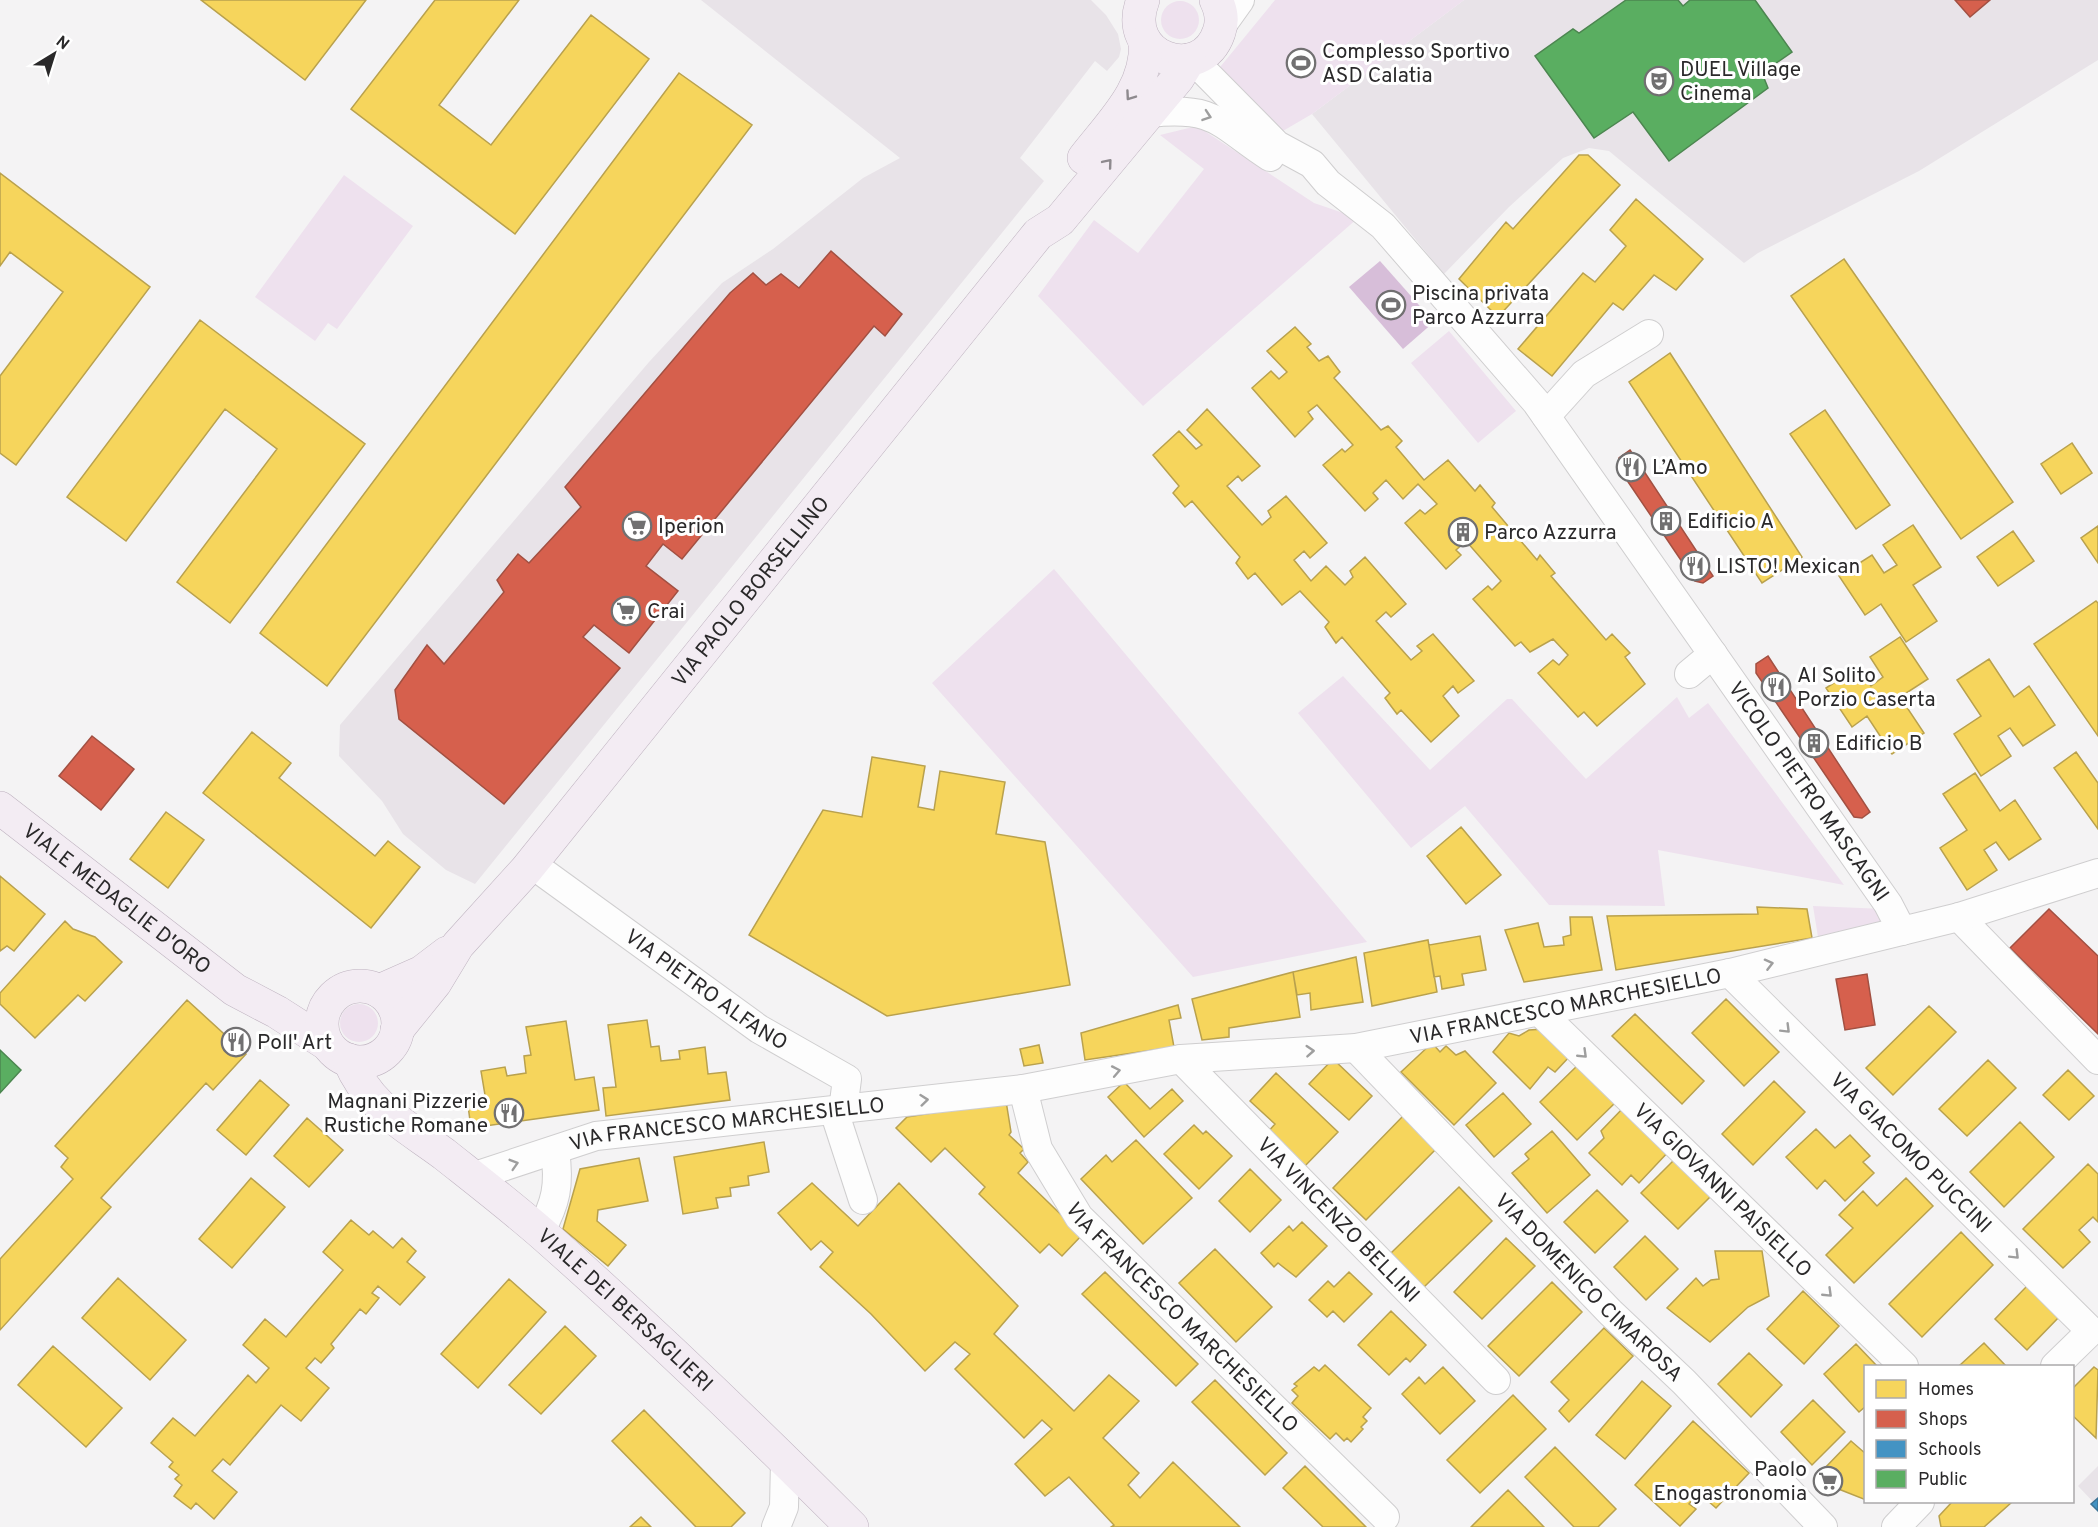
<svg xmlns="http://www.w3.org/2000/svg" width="2098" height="1527" font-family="Overpass,sans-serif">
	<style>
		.built { fill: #e8e3e8 }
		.green { fill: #eee1ee }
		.water { fill: #d7bed9 }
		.homes { fill: #f6d55c; stroke: #b9a14d; stroke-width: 1.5 }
		.shops { fill: #d6604d; stroke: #a25042; stroke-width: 1.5 }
		.schools { fill: #4393c3; stroke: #3c7395; stroke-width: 1.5 }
		.public { fill: #5aae61; stroke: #4c8650; stroke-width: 1.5 }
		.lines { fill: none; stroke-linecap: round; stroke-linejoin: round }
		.minor-casing { stroke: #cfcecf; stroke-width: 30 }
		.major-casing { stroke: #bfb3c0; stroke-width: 34 }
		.minor { stroke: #fdfdfd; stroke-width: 28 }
		.major { stroke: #f3ecf3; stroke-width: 33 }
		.oneway { stroke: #8e8a8e }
		.oneway2 { stroke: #9e9e9e }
		.labels { text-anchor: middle; stroke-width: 6; stroke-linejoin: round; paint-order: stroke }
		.poi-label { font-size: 21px; fill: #2a292a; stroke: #fff; text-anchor: start }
		.street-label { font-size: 21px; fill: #2a292a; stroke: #fff }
	</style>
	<rect width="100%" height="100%" fill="#f4f3f4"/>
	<path class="built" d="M701,0h390l15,15 12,19 3,15 -2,8 -12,14 -12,-10 -75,97 24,23 -569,703 -29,-14 -43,-36 -21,-33 -43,-45 1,-31 309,-363 73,-79 51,-34 90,-71 37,-20z
		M1464,0h634v60l-179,111 -161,82 -14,10 -135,-112 -20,-3 -26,10 -54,49 -65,67 -132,-160z
		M2098,1466v41l-20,-21z"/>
	<path class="green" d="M1275,0h189l-152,114 -36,21 -60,-63z
		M1161 20a19 19 0 1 1 38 0a19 19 0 1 1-38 0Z
		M1197,126l117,77 44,15 -215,188 -105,-110 56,-76 44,33 66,-84 -44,-34z
		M344,175l69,51 -76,103 -9,-6 -13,18 -60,-44z
		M1449,331l67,80 -38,32 -67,-80z
		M1054,569l313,373 -174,35 -261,-294z
		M1343,676l87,94 77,-71h5l74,80 91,-82 12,21 19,-15 136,182 -186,-35 7,56 -116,-1 -84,-99 -54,42 -113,-135z
		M1813,906l71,3 9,18 -75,10z
		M340 1023a19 19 0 1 1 38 0a19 19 0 1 1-38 0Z"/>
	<path class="water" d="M1380,261l54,61 -31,27 -54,-62z"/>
	<path class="homes" d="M201,0h165l-61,80z
		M435,0h84l-80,105 52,40 100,-130 58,44 -134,175 -164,-125z
		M679,73l73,52 -425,561 -67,-53z
		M1579,155h9l32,30 -122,132 -39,-38 47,-57 7,7z
		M0,173l150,114 -134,178 -16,-12v-77l63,-84 -53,-40 -10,14z
		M1636,199l67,60 -27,31 -22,-15 -31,35 -10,-7 -61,73 -34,-27 65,-76 12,9 31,-36 -16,-16z
		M1844,259l169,243 -52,37 -170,-243z
		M200,320l165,124 -135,179 -53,-41 100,-133 -52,-40 -99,132 -59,-44z
		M1295,327l16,17 -4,3 12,14 9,-5 12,16 -6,6 47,52 7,-4 14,15 -6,6 28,33 24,-20 27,31 5,-6 15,18 -3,4 45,53 3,-5 15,18 -4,3 55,64 6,-6 18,19 -5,4 20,27 -48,42 -13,-14 -6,5 -40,-44 15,-13 6,5 9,-10 -15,-16 -23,13 -9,-10 -6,4 -42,-47 15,-13 4,4 9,-9 -35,-40 -10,9 5,5 -15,14 -41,-46 15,-13 5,4 12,-10 -19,-20 -15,15 -17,-19 -13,13 5,6 -13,12 -42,-46 19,-16 3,3 8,-7 -36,-40 -9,7 5,7 -18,18 -43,-49 19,-17 8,8 8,-7 -20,-21z
		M1670,353l132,204 -40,26 -133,-201z
		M1207,409l53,57 -18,15 -4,-5 -11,10 35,39 9,-8 -3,-6 18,-15 41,47 -17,15 -6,-7 -10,9 17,21 15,-15 19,19 8,-8 -3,-6 15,-14 41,47 -15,13 -5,-5 -10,9 35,39 11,-9 -5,-5 16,-12 41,47 -16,12 -5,-7 -10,10 16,20 -28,26 -30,-32 -4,4 -12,-16 5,-5 -48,-56 -6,6 -11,-16 4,-5 -29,-31 -18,14 -27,-32 -7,6 -12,-16 4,-6 -48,-56 -7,6 -12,-14 6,-7 -26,-31 26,-24 17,18 6,-4 -15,-15z
		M1825,410l65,95 -34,24 -66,-95z
		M2072,443l20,30 -31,21 -20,-30z
		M1913,525l28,42 -28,18 24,36 -31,21 -25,-38 -16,11 -26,-39 33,-21 12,18 13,-8 -14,-20z
		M2098,526v37l-17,-25z
		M2013,531l21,30 -36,25 -21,-29z
		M2096,601l2,2v133l-64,-92z
		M1900,637l28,42 -28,18 24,36 -32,21 -25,-38 -15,11 -26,-39 32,-21 13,19 12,-9 -13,-20z
		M1989,659l25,38 15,-11 26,39 -32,21 -13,-18 -12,8 13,20 -30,20 -27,-42 27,-18 -24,-36z
		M252,732l39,31 -12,15 96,78 13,-15 32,26 -49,61 -168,-135z
		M2076,752l22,31v46l-44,-61z
		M872,757l53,9 -7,41 16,3 6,-39 65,11 -9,52 49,8 25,143 -183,31 -138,-81 74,-125 39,7z
		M1975,773l25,38 15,-11 26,39 -32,21 -13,-18 -12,8 13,20 -30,20 -27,-42 27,-18 -24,-36z
		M166,812l38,28 -36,48 -38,-29z
		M1461,827l40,48 -35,29 -39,-48z
		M0,876l45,38 -31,37 -7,-5 -7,5z
		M1757,907l50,2 5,29 -196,32 -9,-54 151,-2z
		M1570,917h22l10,53 -78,12 -19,-52 33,-7 6,24 20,-2 -1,-8 8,-2z
		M65,921l8,8 22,8 27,25 -37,39 -7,-6 -43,43 -35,-34v-11z
		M1480,936l6,34 -24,4 2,11 -22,4 -2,-13 -6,1 -5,-32z
		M1428,940l9,52 -65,14 -8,-53z
		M1356,957l7,45 -52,8 -1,-17 -13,2 -4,-23z
		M1293,972l7,45 -71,11v9l-27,3 -10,-41z
		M1726,999l53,53 -35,34 -52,-53z
		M187,1000l59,54 -33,36 -7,-7 -105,115 10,9 -111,123v-71l73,-80 -12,-12 7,-9 -13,-12z
		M1178,1005l3,13 -12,2 5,27 -89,13 -4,-27z
		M1929,1006l27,26 -63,63 -27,-27z
		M1635,1014l69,67 -22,23 -70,-68z
		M647,1020l4,27 8,-1 2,15 19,-2 -1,-8 26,-4 3,27 18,-2 4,28 -124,16 -3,-28 13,-1 -8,-62z
		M566,1021l9,59 19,-3 5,33 -128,18 -4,-30 18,-3 -4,-24 24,-4 2,9 19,-3 -2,-17 7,-1 -5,-28z
		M1544,1029l26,27 -15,16 -7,-5 -18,22 -37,-37 16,-19 10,3 10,-6z
		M1432,1043l8,9 6,-6 10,9 9,-4 31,32 -42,42 -53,-53z
		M1039,1045l4,18 -19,3 -4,-17z
		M1333,1059l39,37 -23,24 -40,-36z
		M1988,1060l28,28 -49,48 -28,-27z
		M1580,1063l37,38 -40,39 -37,-38z
		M2068,1070l26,26 -25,24 -26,-25z
		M1276,1073l62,59 -35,36 -37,-34 9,-10 -25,-23z
		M260,1080l29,25 -43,50 -29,-25z
		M1774,1081l31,31 -52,53 -31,-31z
		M1124,1082l26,27 22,-20 11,12 -39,36 -36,-40z
		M1503,1093l28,31 -37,33 -28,-32z
		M1006,1101l5,31 -2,3 15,14 -4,4 8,9 -10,11 64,62 -20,21 -13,-12 -9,9 -61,-59 6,-7 -40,-39 -14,14 -35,-34 11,-11z
		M1624,1107l46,43 -31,33 -8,-8 -9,10 -33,-32 15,-15 -3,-7z
		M1404,1115l33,33 -71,72 -33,-32z
		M307,1118l36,32 -34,37 -35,-31z
		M2020,1122l34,35 -50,50 -34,-35z
		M1194,1125l9,9 3,-3 26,25 -33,33 -35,-35z
		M1816,1129l19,19 15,-13 20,21 -7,6 11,11 -29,28 -20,-21 -8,9 -31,-32z
		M1552,1131l38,44 -43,38 -35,-40 17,-14 -4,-5z
		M1136,1140l56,58 -49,46 -62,-65 25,-24 6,7z
		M764,1142l5,30 -21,4 1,9 -19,3 1,8 -15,2 2,10 -35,6 -9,-57z
		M639,1158l9,43 -50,9 -1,11 29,24 -18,21 -45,-37 17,-60z
		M1674,1160l37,36 -33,33 -37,-36z
		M2088,1164l10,10v48l-5,-5 -14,13 11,12 -27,26 -40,-39z
		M1250,1169l31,31 -31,32 -31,-31z
		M251,1178l34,29 -53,61 -33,-29z
		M1906,1178l27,28 -79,77 -28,-28 27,-27 -14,-13 24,-24 14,15z
		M812,1183l46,43 41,-43 119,123 -24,28 80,77 35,-36 30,26 -36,37 36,35 -11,12 12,13 33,-36 67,65h-129l3,-2 -45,-48 -24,19 -30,-32 37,-35 -10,-9 -18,18 -69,-69 15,-15 -15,-12 -30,29 -54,-57 -51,-47 13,-15 -12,-11 -10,9 -33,-37z
		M1459,1187l33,34 -68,66 -33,-34z
		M1597,1190l31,31 -33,32 -31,-31z
		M351,1220l18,15 4,-4 20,17 9,-10 14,13 -9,11 18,15 -25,28 -22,-19 -6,7 7,5 -13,16 -6,-5 -29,35 3,4 -13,15 -6,-5 -9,10 23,20 -28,33 -20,-16 -51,60 -7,-6 -11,12 25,21 -23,27 -18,-16 -5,6 -17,-13 8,-11 -7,-6 4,-4 -10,-8 4,-5 -22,-19 22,-25 22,18 53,-61 8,8 13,-15 -26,-23 22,-26 21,18 57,-67 -20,-18z
		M1302,1222l25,24 -31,31 -18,-14 -4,4 -13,-14 28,-27 4,5z
		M1961,1232l32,33 -71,72 -33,-33z
		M1645,1236l33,33 -32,31 -32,-33z
		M1506,1238l29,28 -53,53 -28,-27z
		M1215,1249l57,58 -36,35 -57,-59z
		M1715,1251h47l7,45 -21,11 -38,35 -43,-34 29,-30 7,8 8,-6 8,-1z
		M1105,1272l93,92 -22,22 -94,-92z
		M1349,1272l23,22 -28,28 -11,-11 -6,6 -18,-17 19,-19 6,6z
		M118,1278l68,62 -36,40 -68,-62z
		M509,1279l37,33 -68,76 -37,-34z
		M1552,1282l30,30 -63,64 -31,-30z
		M2027,1286l32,31 -32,33 -32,-31z
		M1803,1291l36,35 -35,38 -37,-35z
		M1391,1311l35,34 -16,17 -4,-4 -17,17 -31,-30z
		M565,1326l31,30 -55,58 -32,-29z
		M1604,1328l29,28 -64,66 -10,-11 10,-11 -18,-18z
		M1984,1343l22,23h-47z
		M1856,1344l21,22h-11v40l-7,6 -35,-38z
		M53,1346l69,62 -36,39 -68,-62z
		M1749,1353l33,32 -31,32 -33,-33z
		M1325,1365l46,43 -8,9 4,4 -6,6 2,2 -12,13 -4,-4 -3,3 -8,-8 -6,6 -38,-36 6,-7 -6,-6 5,-4 -3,-2 20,-17 5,4z
		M1443,1367l32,34 -35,33 -38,-40 17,-17 6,7z
		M2094,1367l4,3 -2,68 -24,-23v-26z
		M1215,1380l72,73 -22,22 -73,-73z
		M1642,1381l29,25 -46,53 -29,-24z
		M1513,1395l33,34 -66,64 -33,-33z
		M1813,1400l32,32 -33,33 -31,-33z
		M644,1410l101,103 -14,14h-35l-84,-86z
		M1693,1421l56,52 -33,35 -17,-15 -10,11 7,5 -16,17 -45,-41z
		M1851,1441l15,13v46l-30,-12 -16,-15z
		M1555,1447l61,62 -18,18h-24l-49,-50z
		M1305,1466l61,61h-43l-40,-39z
		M1508,1490l36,37h-73z
		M1952,1502h60l-28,25h-43l-2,-11z
		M641,1517l10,10h-21z"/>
	<path class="shops" d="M1955,0h35l-20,17z
		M831,251l71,63 -17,22 -11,-10 -192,233 -19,-15 -17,22 32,25 -49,62 -35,-28 -11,12 37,31 -116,136 -105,-85 -4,-29 32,-45 17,19 60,-72 -7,-12 21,-26 11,9 52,-56 -16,-20 165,-194 23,-20 13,12 15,-11 18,14z
		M1630,450l83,126 -10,7 -8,-2 -77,-114 1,-9z
		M1768,656l102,156 -8,6 -8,-1 -98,-144v-9z
		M92,736l42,33 -33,41 -42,-34z
		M2049,909l49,47v78l-88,-86z
		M1867,974l8,51 -30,5 -9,-51z"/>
	<path class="schools" d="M2098,1498v13l-7,-7z"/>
	<path class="public" d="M1626,0h52l5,6 7,-6h65l37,52 -30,21 6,15 -99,73 -36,-49 -39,26 -59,-82 38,-27 6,4z
		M0,1050l21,20 -21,23z"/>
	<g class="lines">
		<g class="minor-casing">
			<g id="minor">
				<path d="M1220,28l20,-28"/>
				<path id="s1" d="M1192,59l85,86 35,19 16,19 55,43 153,176 352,502 14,27"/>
				<path d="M1150,113c67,-7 69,11 120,44"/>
				<path d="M1546,416l38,-42 65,-40"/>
				<path d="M1689,674l24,-20"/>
				<path id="s2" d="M544,873l215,156 88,50 -4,31"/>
				<path d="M1959,917l139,143"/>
				<path id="s3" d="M1730,973l361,358 -36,35"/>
				<path id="s4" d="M1541,1013l363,353"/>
				<path id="s5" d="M1356,1048l254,264 74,70 139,145"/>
				<path id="s6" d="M1181,1059l315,321"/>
				<path id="s7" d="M1023,1089l15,60 41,68 306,300"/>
				<path d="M834,1111l29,89"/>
				<path id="s8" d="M472,1177l124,-41 427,-47 158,-30 175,-11 374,-75 229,-56 139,-44"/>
				<path d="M540,1232c16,-29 20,-47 15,-81"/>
				<path d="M776,1527l8,-20 1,-46"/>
				<path d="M1896,1527l24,-25"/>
			</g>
		</g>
		<g class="major-casing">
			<g id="major">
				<path d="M1143,0c-23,57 58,86 76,32 4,-11 2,-22 -3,-32"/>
				<path d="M1084,158c26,-34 65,-70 61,-116"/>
				<path id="s9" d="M0,808l235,182 42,22 50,32"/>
				<circle cx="360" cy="1024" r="38"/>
				<path d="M379,991l43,-19 25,-19"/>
				<path id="s10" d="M397,1030l38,-47 23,-38 68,-75 512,-636 22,-14 118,-142 11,-18"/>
				<path id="s11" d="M349,1060c20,48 56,65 95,94 34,27 69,54 102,83 105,93 207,191 306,290"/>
			</g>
		</g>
		<use href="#minor" class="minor"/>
		<use href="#major" class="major"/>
	</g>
	<defs><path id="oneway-chevron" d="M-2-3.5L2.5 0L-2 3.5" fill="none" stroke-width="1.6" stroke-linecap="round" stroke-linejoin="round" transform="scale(1.5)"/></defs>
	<g class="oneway">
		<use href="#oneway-chevron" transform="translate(1130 96) rotate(125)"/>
		<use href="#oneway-chevron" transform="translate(1108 163) rotate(-50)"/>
	</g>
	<g class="oneway2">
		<use href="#oneway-chevron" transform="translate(1207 116) rotate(19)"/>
		<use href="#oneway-chevron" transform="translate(1769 964) rotate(-14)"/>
		<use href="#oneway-chevron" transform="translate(1786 1029) rotate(45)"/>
		<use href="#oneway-chevron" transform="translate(1310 1051) rotate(-4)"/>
		<use href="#oneway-chevron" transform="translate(1583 1054) rotate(44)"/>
		<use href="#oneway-chevron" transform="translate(1116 1071) rotate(-11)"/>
		<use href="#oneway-chevron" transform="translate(924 1100) rotate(-6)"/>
		<use href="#oneway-chevron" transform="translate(514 1164) rotate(-17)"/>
		<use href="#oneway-chevron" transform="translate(2015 1255) rotate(45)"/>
		<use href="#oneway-chevron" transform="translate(1828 1293) rotate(44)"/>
	</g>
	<defs>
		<g id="stadium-ring" transform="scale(1.5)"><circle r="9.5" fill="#fff" stroke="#717071" stroke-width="1.5"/><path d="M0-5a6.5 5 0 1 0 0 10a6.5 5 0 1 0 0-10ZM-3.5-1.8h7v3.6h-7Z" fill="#717071"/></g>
		<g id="theatre-ring" transform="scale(1.5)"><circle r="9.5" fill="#fff" stroke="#717071" stroke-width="1.5"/><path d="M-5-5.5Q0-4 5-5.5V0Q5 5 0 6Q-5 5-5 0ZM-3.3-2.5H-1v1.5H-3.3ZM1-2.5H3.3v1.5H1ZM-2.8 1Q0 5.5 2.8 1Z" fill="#717071"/></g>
		<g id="restaurant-ring" transform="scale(1.5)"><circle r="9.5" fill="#fff" stroke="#717071" stroke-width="1.5"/><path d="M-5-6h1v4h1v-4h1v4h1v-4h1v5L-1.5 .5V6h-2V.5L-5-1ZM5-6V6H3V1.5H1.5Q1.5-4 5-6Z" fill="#717071"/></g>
		<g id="building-ring" transform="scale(1.5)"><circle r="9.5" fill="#fff" stroke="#717071" stroke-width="1.5"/><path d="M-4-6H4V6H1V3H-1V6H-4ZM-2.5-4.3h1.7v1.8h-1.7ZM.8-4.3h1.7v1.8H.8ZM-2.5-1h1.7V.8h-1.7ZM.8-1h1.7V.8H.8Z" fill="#717071"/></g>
		<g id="supermarket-ring" transform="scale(1.5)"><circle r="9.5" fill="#fff" stroke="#717071" stroke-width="1.5"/><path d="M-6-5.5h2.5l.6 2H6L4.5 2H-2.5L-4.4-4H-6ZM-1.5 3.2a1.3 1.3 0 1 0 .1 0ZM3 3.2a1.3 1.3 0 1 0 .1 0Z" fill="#717071"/></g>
	</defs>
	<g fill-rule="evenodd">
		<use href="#stadium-ring" x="1301" y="63"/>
		<use href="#theatre-ring" x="1659" y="81"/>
		<use href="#stadium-ring" x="1391" y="305"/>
		<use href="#restaurant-ring" x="1631" y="467"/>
		<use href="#building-ring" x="1666" y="521"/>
		<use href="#supermarket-ring" x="637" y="526"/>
		<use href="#building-ring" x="1463" y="532"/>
		<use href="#restaurant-ring" x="1695" y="566"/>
		<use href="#supermarket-ring" x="626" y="611"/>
		<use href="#restaurant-ring" x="1776" y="687"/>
		<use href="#building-ring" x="1814" y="743"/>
		<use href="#restaurant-ring" x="236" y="1042"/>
		<use href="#restaurant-ring" x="509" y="1113"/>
		<use href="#supermarket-ring" x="1828" y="1481"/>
	</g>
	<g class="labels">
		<g class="poi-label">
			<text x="1322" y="58">Complesso Sportivo<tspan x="1322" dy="24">ASD Calatia</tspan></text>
			<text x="1680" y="76">DUEL Village<tspan x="1680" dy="24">Cinema</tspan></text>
			<text x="1412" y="300">Piscina privata<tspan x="1412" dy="24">Parco Azzurra</tspan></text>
			<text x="1652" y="474">L’Amo</text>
			<text x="1687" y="528">Edificio A</text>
			<text x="658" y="533">Iperion</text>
			<text x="1484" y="539">Parco Azzurra</text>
			<text x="1716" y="573">LISTO! Mexican</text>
			<text x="647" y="618">Crai</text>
			<text x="1797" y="682">Al Solito<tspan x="1797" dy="24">Porzio Caserta</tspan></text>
			<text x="1835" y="750">Edificio B</text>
			<text x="257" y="1049">Poll' Art</text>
			<text x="488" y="1108" text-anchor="end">Magnani Pizzerie<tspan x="488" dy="24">Rustiche Romane</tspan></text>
			<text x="1807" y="1476" text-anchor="end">Paolo<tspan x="1807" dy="24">Enogastronomia</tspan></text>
		</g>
		<g class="street-label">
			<text dy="7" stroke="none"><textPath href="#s10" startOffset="564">VIA PAOLO BORSELLINO</textPath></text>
			<text dy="7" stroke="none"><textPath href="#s1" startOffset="964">VICOLO PIETRO MASCAGNI</textPath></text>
			<text dy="7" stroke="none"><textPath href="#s9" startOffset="148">VIALE MEDAGLIE D'ORO</textPath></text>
			<text dy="7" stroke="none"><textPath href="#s2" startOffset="200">VIA PIETRO ALFANO</textPath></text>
			<text dy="7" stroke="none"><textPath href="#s8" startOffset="1110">VIA FRANCESCO MARCHESIELLO</textPath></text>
			<text dy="7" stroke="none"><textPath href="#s8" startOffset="262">VIA FRANCESCO MARCHESIELLO</textPath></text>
			<text dy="7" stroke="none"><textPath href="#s3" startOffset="255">VIA GIACOMO PUCCINI</textPath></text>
			<text dy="7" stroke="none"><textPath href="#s4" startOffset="254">VIA GIOVANNI PAISIELLO</textPath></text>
			<text dy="7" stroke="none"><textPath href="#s6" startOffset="225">VIA VINCENZO BELLINI</textPath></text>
			<text dy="7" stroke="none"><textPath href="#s5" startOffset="334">VIA DOMENICO CIMAROSA</textPath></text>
			<text dy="7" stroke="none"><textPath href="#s11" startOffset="375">VIALE DEI BERSAGLIERI</textPath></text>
			<text dy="7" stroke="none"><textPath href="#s7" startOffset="285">VIA FRANCESCO MARCHESIELLO</textPath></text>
		</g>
	</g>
	<rect x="1864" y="1365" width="210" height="138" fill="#ffffff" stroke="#aaa9aa" stroke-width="1.5"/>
	<rect x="1876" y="1380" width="30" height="18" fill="#f6d55c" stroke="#aaa9aa" stroke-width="1.5"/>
	<text x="1918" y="1395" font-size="18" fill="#2a292a">Homes</text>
	<rect x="1876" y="1410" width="30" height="18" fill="#d6604d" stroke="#aaa9aa" stroke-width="1.5"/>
	<text x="1918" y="1425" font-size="18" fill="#2a292a">Shops</text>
	<rect x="1876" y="1440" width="30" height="18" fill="#4393c3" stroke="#aaa9aa" stroke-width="1.5"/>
	<text x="1918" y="1455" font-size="18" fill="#2a292a">Schools</text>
	<rect x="1876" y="1470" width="30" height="18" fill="#5aae61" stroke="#aaa9aa" stroke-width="1.5"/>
	<text x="1918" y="1485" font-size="18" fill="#2a292a">Public</text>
	<g transform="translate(54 54) rotate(38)" stroke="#ffffff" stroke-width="4.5" paint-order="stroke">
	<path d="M0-4.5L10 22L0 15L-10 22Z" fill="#2a292a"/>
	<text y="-9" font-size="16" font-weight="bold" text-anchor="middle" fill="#2a292a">N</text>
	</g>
</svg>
